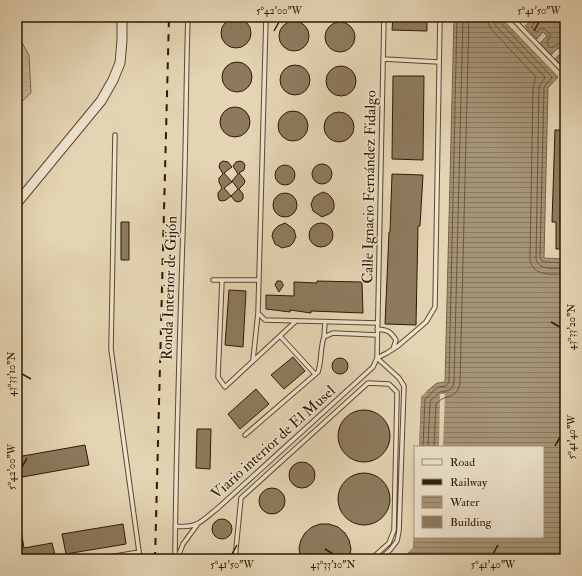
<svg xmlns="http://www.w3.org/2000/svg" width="582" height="576" font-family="'IM FELL Double Pica',serif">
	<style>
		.green { fill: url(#green-dots); stroke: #7a664b }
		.water { fill: url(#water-rules); stroke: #766347 }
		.pier { fill: #e4d4b3 }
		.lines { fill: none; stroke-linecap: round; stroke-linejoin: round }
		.shore { stroke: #6a563c; stroke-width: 1 }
		.building { fill: #8d7a5e; stroke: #2f1901 }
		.service-casing { stroke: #5c482e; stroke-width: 5.5 }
		.tertiary-casing { stroke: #5c482e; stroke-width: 11 }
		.service { stroke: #ede3ce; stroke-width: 3.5 }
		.tertiary { stroke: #ede3ce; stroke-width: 9 }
		.rail { stroke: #2f1901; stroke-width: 2; stroke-dasharray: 7 7; stroke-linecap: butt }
		.ticks { fill: none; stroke: #2f1901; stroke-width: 1.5 }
		.labels { text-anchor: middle; stroke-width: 3; stroke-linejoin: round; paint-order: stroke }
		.street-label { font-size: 15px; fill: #2f1901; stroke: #ede3ce }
		.neatline { fill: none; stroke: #2f1901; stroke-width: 1.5 }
		.ticks-label { font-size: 10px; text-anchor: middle; fill: #2f1901 }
	</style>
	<defs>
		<pattern id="green-dots" width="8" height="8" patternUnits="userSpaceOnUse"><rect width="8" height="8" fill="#c5b495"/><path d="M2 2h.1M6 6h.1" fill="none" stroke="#aa9a7f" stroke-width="1.8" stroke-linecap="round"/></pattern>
		<pattern id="water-rules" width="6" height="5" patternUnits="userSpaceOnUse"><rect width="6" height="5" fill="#a69476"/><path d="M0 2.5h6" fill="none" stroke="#88785e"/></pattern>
	</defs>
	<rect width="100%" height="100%" fill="#e4d4b3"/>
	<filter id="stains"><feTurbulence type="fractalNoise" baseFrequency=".005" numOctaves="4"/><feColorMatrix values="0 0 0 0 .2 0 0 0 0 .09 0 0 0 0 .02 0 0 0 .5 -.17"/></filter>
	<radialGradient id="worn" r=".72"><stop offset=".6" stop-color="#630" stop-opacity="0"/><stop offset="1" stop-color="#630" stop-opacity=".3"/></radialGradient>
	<path class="green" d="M17,25l1,1 3,15 8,14 2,38 -14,13z"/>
	<path class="water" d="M454,17h46l58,60 -10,11 -4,170 21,1v300h-164l12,-11 2,-31v20h128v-90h-124l2,-51 16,-13 8,-1z
		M529,17h36v52l-10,-10 7,-7 -4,-4 -7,7 -11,-12 7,-7 -4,-4 -6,7 -12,-13 7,-6z"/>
	<path class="pier" d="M424,391h3l-6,6 -2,50h-2l2,-51z
		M440,394h5l-2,53h-4z
		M415,515l-2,33 -12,11h-2l12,-12 2,-30z"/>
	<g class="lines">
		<path class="shore" d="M487,17l1,6 3,6 45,48 -3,11 -3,172c4,17 21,14 35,14
			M493,17v4l2,4 50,52c-1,4 -5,6 -6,10l-3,172c3,12 19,9 29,9
			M498,17l1,4 53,56c-1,4 -7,6 -8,11l-4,170 2,3 3,1 20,1
			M535,17l1,4 -4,5v2l5,4 4,-3h4l5,5v3l-3,5v2l4,4 5,-3 3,-1 6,6
			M423,447l2,-48 13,-12 8,-1 3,-4 8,-365
			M428,447l2,-46 10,-9 6,-1 4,-1 3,-4 1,-4 9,-365
			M434,447l2,-43c2,-2 5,-5 8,-6 9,-3 14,-4 16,-15l9,-366"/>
	</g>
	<path class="building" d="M393,17h34v14l-35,-1z
		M221 33a15 15 0 1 1 30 0a15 15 0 1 1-30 0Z
		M279 36a15 15 0 1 1 30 0a15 15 0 1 1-30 0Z
		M325 37a15 15 0 1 1 30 0a15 15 0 1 1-30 0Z
		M222 77a15 15 0 1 1 30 0a15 15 0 1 1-30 0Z
		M280 80a15 15 0 1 1 30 0a15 15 0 1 1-30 0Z
		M326 81a15 15 0 1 1 30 0a15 15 0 1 1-30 0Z
		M393,76h31l-1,84 -31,-1z
		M220 122a15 15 0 1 1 30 0a15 15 0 1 1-30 0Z
		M278 126a15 15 0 1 1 30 0a15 15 0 1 1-30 0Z
		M324 127a15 15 0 1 1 30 0a15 15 0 1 1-30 0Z
		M555,130h10v119h-9v-27h-4z
		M223,161l5,1 4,5 -8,6 8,9 -8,6 7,8 -5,4 -4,1 -3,-1 -1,-4v-3l4,-5 -3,-6v-4l4,-4 -4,-7 1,-4z
		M240,161l3,1 2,3 -1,5 -5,3 5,6 1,3 -2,3 -4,4 4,5v5l-2,2 -3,1 -3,-1 -4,-5 7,-7 -6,-8 6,-7 -5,-8 3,-4z
		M312 174a10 10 0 1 1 20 0a10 10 0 1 1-20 0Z
		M275 175a10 10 0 1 1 20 0a10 10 0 1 1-20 0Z
		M392,174l31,1 -3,51h-2l-2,99 -31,-1 4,-92h1z
		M323,192l5,2 3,3 2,3 1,4v4l-2,4 -3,2 -7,3 -9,-6 -2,-7 3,-7 3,-2z
		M273 205a12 12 0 1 1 24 0a12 12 0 1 1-24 0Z
		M121,222h8v38h-8z
		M285,223l6,4 3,3 2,7 -3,6 -3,3 -8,2 -7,-4 -3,-8 1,-4 2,-3 3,-3z
		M309 235a12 12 0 1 1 24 0a12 12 0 1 1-24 0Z
		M277,281h4l2,3v2l-4,6 -4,-7z
		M317,281l45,1 1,31 -52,-2v2l-21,-3v2l-24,-3v-14l28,1v-14l23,1z
		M229,290l17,1 -3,56 -18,-2z
		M293,357l12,14 -21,18 -13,-14z
		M332 366a8 8 0 1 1 16 0a8 8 0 1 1-16 0Z
		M256,389l13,15 -29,25 -12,-15z
		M338 436a26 26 0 1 1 52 0a26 26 0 1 1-52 0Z
		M197,429h14l-1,40 -14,-1z
		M85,445l4,20 -72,13v-21z
		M289 475a13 13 0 1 1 26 0a13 13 0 1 1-26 0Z
		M338 499a26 26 0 1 1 52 0a26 26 0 1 1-52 0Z
		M259 501a13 13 0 1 1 26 0a13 13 0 1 1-26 0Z
		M212 529a10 10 0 1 1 20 0a10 10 0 1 1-20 0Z
		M17,524h3l4,24 28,-5 4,16h-39z
		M123,524l3,20 -60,10 -4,-20z
		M320,524h9l9,3 7,6 4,7 2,9 -2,10h-47l-2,-3 -1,-8 2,-8 4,-7 7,-6z"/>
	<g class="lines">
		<g class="service-casing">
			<path id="service" d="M266,17l-8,296 7,7 113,3
				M511,17l54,56
				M383,59l56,3
				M115,135l-4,214 29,210
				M213,280h45
				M222,280l-4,97 7,10 71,-66
				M377,329c11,1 13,2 19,11l-3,9
				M280,336l35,38
				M324,337l1,-15
				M377,358l10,-5 11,-7 28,-24 9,-15 5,-290
				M377,358l22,20 5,8 -5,145 -2,10 -7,9 -10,9
				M253,360l5,-47
				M245,435l73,-63c4,-12 2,-24 6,-35l9,-4 44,2
				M175,526c23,3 26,-5 43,-18l143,-130 12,-11 4,-9 7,-341
				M98,559l41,-7
				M175,559c1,-120 5,-240 9,-360 2,-61 2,-121 4,-182
				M177,559l6,-15 14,-19
				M235,559l6,-61 127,-115 21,1 8,8v5l-3,133 -5,13 -18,16"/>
		</g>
		<g class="tertiary-casing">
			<path id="tertiary" d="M17,203l84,-102 12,-21 7,-17 2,-23v-23"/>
		</g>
		<use href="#service" class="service"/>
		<use href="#tertiary" class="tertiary"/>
		<path class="rail" d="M155,559l14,-542"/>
	</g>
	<path class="ticks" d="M274,31l5,-9M534,31l5,-9M551,322l9,5M22,374l9,5M555,446l5,-9M22,467l5,-9M325,549l8,5M232,554l5,-9M493,554l5,-9"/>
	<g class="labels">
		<g class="street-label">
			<text transform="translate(369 187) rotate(-89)" y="5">Calle Ignacio Fernández Fidalgo</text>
			<text transform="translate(169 288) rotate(-88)" y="5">Ronda Interior de Gijón</text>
			<text transform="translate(273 442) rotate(-42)" y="5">Viario interior de El Musel</text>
		</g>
	</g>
	<rect width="582" height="576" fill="none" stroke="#e4d4b3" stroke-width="44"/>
	<rect x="414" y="446" width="130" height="92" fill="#ede3ce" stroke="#a1927c"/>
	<rect x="422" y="459" width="20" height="6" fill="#ede3ce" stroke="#a1927c"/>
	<text x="450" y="466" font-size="12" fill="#2f1901">Road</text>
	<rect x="422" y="479" width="20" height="6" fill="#2f1901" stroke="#a1927c"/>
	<text x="450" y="486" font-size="12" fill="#2f1901">Railway</text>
	<rect x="422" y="496" width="20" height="12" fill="url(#water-rules)" stroke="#a1927c"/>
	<text x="450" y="506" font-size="12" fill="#2f1901">Water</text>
	<rect x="422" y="516" width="20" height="12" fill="#8d7a5e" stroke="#a1927c"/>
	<text x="450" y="526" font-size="12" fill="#2f1901">Building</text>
	<rect x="22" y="22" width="538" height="532" class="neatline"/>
	<g class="ticks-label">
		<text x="279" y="14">5°42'00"W</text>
		<text x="539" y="14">5°41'50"W</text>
		<text transform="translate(571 327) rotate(-90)" y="4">43°33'20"N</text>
		<text transform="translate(11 374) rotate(-90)" y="4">43°33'10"N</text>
		<text transform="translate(571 437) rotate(-90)" y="4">5°41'40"W</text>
		<text transform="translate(11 467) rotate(-90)" y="4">5°42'00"W</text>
		<text x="232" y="568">5°41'50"W</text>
		<text x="333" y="568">43°33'10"N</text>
		<text x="493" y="568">5°41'40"W</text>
	</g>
	<rect width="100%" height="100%" filter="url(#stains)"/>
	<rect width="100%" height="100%" fill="url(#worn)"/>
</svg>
